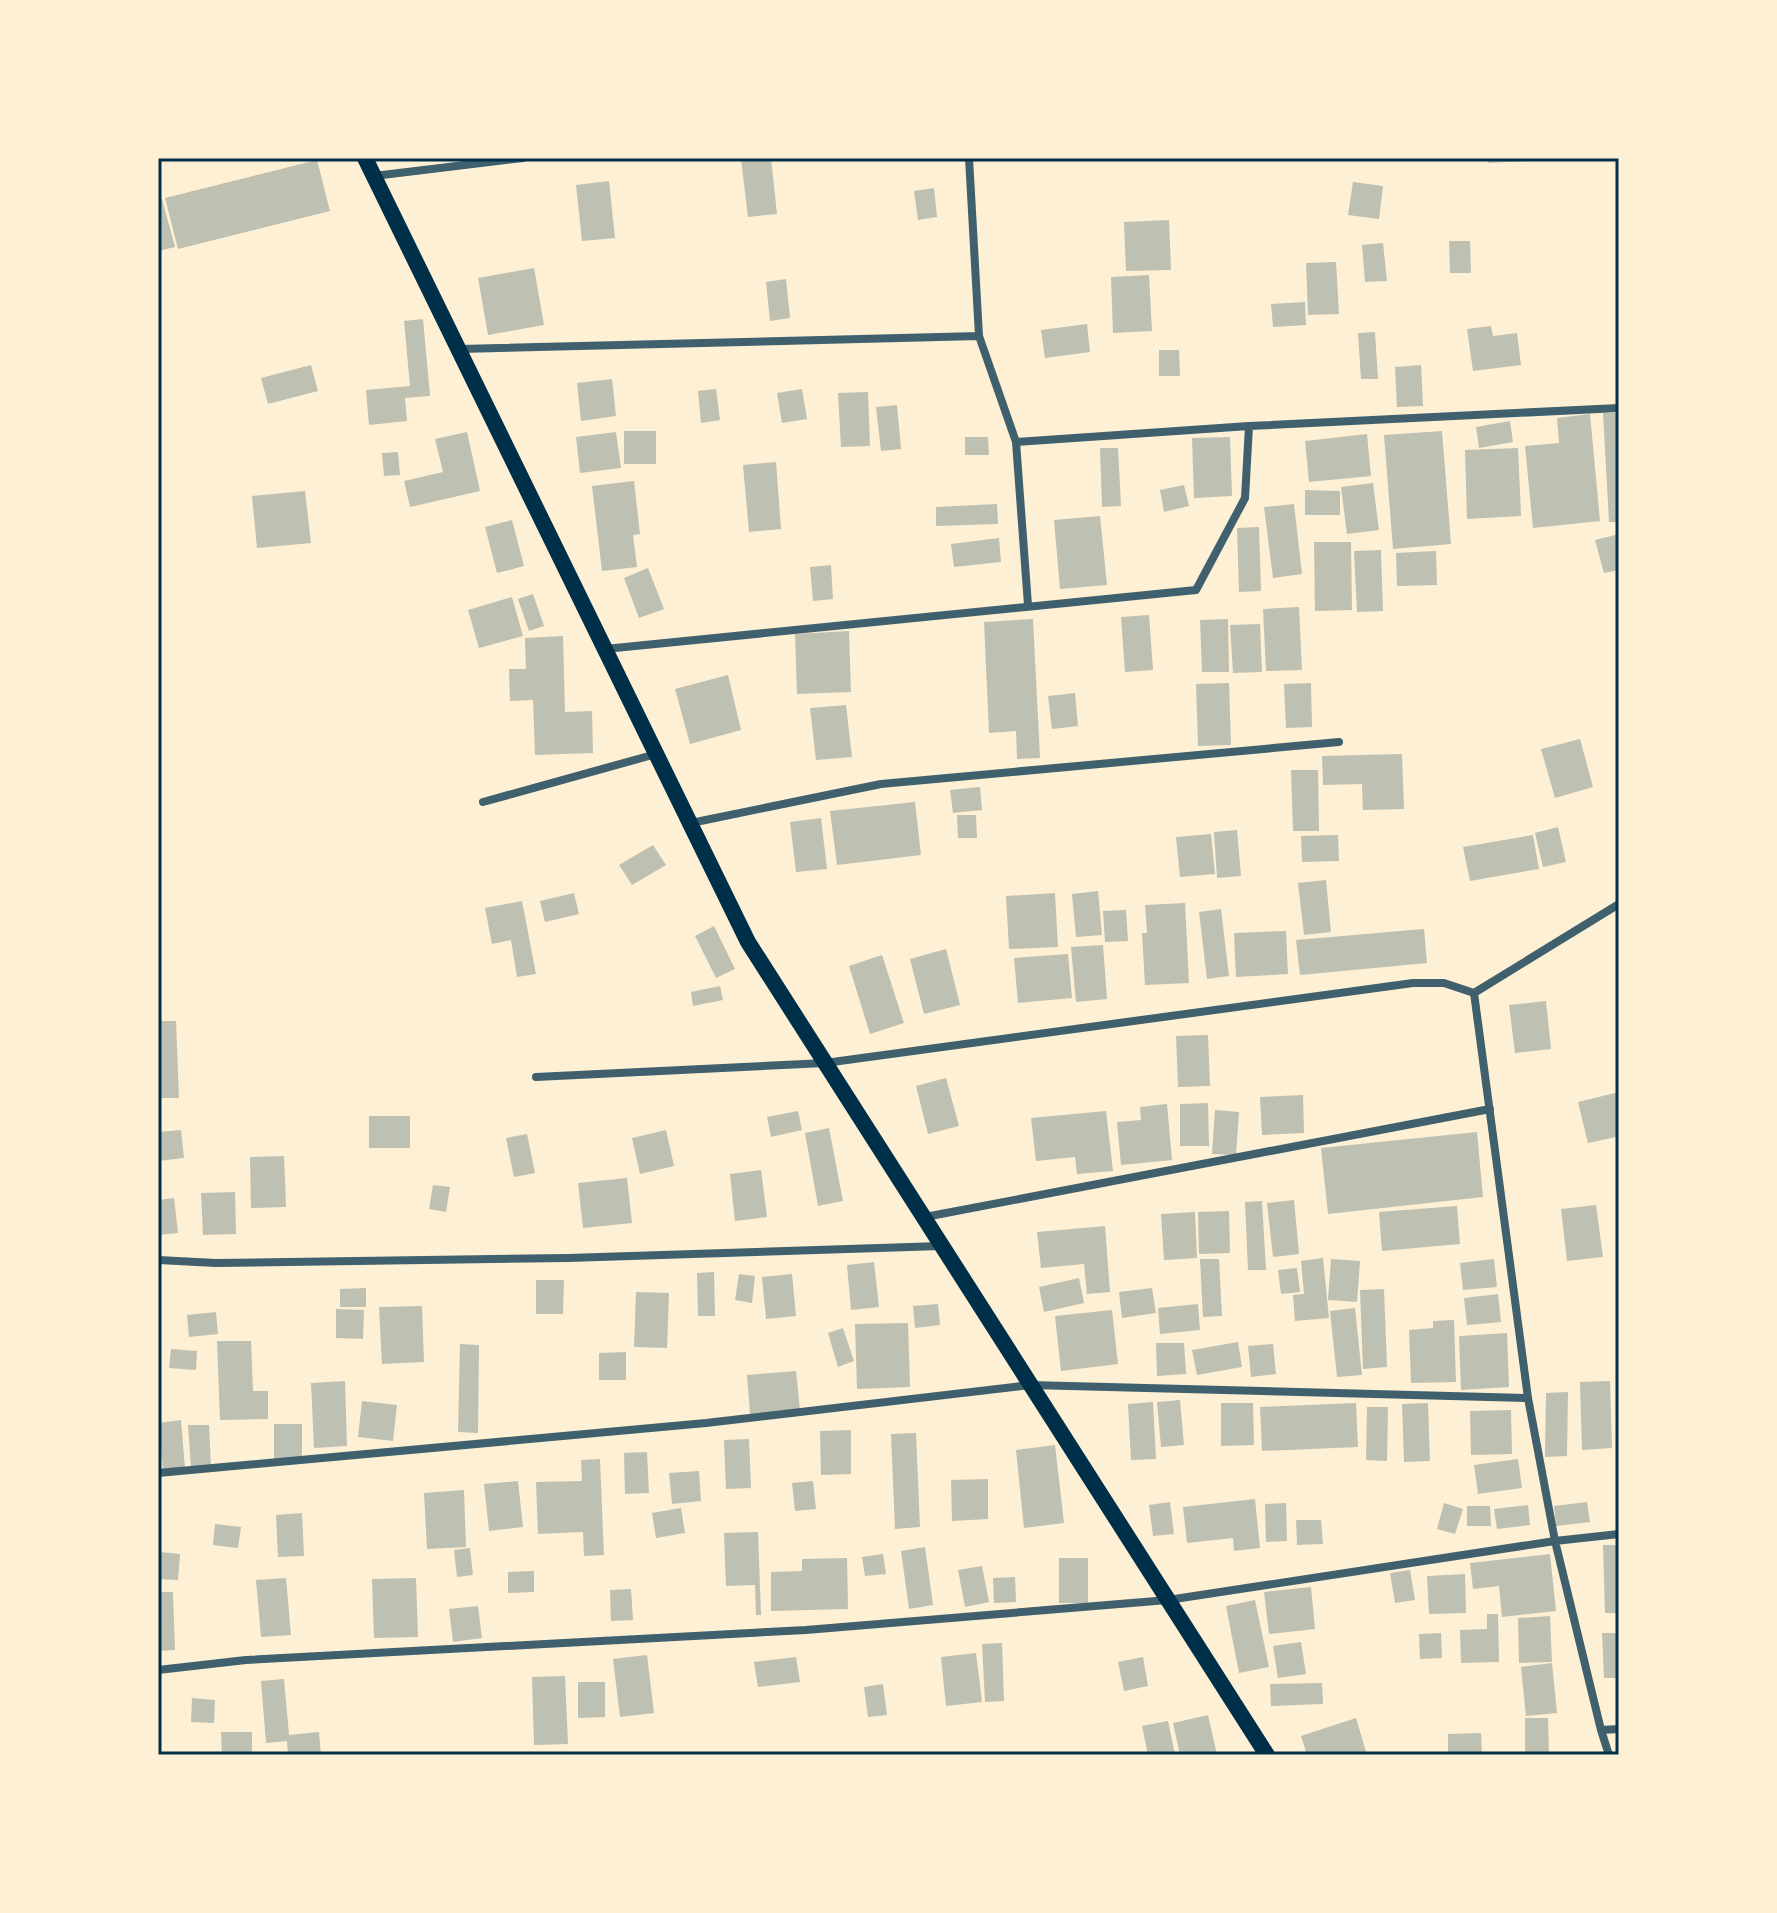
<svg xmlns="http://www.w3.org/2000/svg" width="1777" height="1913" font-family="Commissioner,sans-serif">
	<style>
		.building { fill: #bec0b2 }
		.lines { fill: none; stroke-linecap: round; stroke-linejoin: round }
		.minor { stroke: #3f606c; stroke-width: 8 }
		.secondary { stroke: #003049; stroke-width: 16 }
		.neatline { fill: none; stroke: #003049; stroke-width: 3 }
	</style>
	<rect width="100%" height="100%" fill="#fdf0d5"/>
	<path class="building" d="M771,158l6,56 -29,3 -7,-58z
		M1488,158h58v2l-58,3z
		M317,160l13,51 -152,38 -13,-51z
		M609,181l6,57 -33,3 -6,-56z
		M1353,182l30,4 -4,33 -31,-4z
		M934,188l3,29 -19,3 -4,-29z
		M162,199l13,48 -17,4v-50z
		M1169,220l2,50 -45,1 -2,-49z
		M1449,241h21l1,32h-21z
		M1383,243l4,38 -22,1 -3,-37z
		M1336,262l3,52 -31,1 -2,-52z
		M534,268l10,57 -56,10 -10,-57z
		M1149,275l3,56 -39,2 -2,-56z
		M786,279l4,39 -20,3 -4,-39z
		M1305,302l1,23 -33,2 -2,-23z
		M423,319l7,77 -25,2 2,23 -38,4 -3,-35 44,-4 -6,-65z
		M1087,324l3,28 -45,6 -4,-28z
		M1491,326l2,10 24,-3 4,32 -48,6 -6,-42z
		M1375,332l3,47h-17l-3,-46z
		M1159,350h20l1,26h-21z
		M311,365l7,26 -50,13 -7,-26z
		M1421,365l2,41 -26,1 -2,-40z
		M612,379l4,37 -35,5 -4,-38z
		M716,389l4,31 -19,3 -3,-32z
		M802,389l5,30 -25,4 -5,-30z
		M868,392l2,54 -29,1 -3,-54z
		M897,405l4,44 -20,2 -5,-44z
		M1603,413h16v109h-10z
		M1590,414l10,107 -67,7 -8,-82 34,-3 -2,-25z
		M1510,421l3,21 -34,6 -3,-21z
		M624,431h32v33h-32z
		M1442,431l9,113 -58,5 -9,-114z
		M467,432l13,59 -70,16 -6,-26 39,-9 -8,-33z
		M616,432l5,36 -41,5 -4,-36z
		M1367,434l4,42 -62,6 -4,-41z
		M965,437h23l1,18h-24z
		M1230,437l2,59 -38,2 -2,-60z
		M1100,448h18l3,58 -19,1z
		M1518,448l3,68 -54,3 -2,-69z
		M398,452l2,23 -16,1 -2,-23z
		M776,462l5,67 -32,3 -6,-67z
		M634,481l6,53 -7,1 4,32 -35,4 -10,-85z
		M1373,483l6,47 -32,4 -6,-47z
		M1184,485l5,21 -25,6 -4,-22z
		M1305,490l35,1v24h-35z
		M305,491l6,52 -54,5 -5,-52z
		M997,504l1,20 -62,2v-19z
		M1294,504l8,70 -29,4 -9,-71z
		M1100,516l7,69 -47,4 -6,-69z
		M512,520l12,46 -27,7 -12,-46z
		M1259,527l2,64 -22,1 -2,-64z
		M1619,534v36l-15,3 -9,-33z
		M999,538l2,24 -47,5 -3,-23z
		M1314,542h37l1,68 -37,1z
		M1381,550l2,61 -26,1 -3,-61z
		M1436,551l1,34 -40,1 -1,-33z
		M831,565l2,34 -20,2 -3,-34z
		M648,568l16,41 -25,9 -15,-40z
		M533,594l11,32 -15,5 -11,-32z
		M512,597l11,39 -44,12 -11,-38z
		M1299,607l3,63 -36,1 -3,-62z
		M1149,615l4,55 -28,2 -4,-55z
		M1033,619l7,139 -23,1 -1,-28 -27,2 -5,-111z
		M1228,619l1,53h-27l-2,-52z
		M1260,624l2,48 -29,1 -3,-48z
		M849,631l2,61 -54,2 -2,-60z
		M563,636l2,76 27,-1 1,42 -58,2 -2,-55 -23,1 -1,-32h17l-1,-31z
		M728,675l13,55 -51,14 -15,-55z
		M1229,683l2,62 -33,1 -2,-62z
		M1311,683l1,44 -26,1 -2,-44z
		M1075,693l3,33 -26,3 -4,-33z
		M846,705l6,52 -36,3 -6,-52z
		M1580,739l13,48 -38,11 -14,-49z
		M1402,754l2,55 -41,1 -1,-26 -39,1 -1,-29z
		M1291,770h27l1,61h-26z
		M980,787l2,23 -29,3 -3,-23z
		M915,802l6,53 -84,10 -7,-54z
		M957,815h19l1,23h-19z
		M821,818l6,51 -31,3 -6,-50z
		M1558,827l8,35 -23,5 -8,-34z
		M1237,830l4,46 -24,2 -3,-46z
		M1211,834l4,40 -35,3 -4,-40z
		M1338,835l1,26 -37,1 -1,-26z
		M1533,835l6,34 -69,12 -7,-34z
		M653,845l13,20 -34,20 -13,-20z
		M1326,880l5,52 -27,3 -6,-52z
		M1098,891l4,44 -26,2 -4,-43z
		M574,893l5,21 -34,8 -5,-21z
		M1055,893l3,54 -49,2 -3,-53z
		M522,901l14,73 -19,3 -6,-37 -19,4 -7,-36z
		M1185,903l4,80 -44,2 -3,-52h5l-2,-28z
		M1221,909l8,67 -22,3 -8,-67z
		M1126,910l2,31 -23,1 -2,-31z
		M714,926l21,43 -19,9 -21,-42z
		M1424,929l3,34 -127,12 -4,-35z
		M1286,931l2,43 -52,3 -2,-44z
		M1103,945l4,54 -31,3 -5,-55z
		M946,949l14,56 -36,9 -14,-55z
		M1068,954l4,44 -54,5 -4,-45z
		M882,955l22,68 -34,11 -21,-68z
		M720,986l3,14 -30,6 -2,-14z
		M1546,1001l5,48 -36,4 -6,-48z
		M158,1021h18l3,77h-21z
		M1208,1035l2,51 -32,1 -2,-51z
		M946,1078l13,48 -31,8 -12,-48z
		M1619,1092v54l-3,-9 -28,6 -10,-41z
		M1303,1095l1,38 -42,2 -2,-38z
		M1208,1103l1,43h-29v-42z
		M1167,1104l5,56 -51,5 -4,-43 24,-2 -1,-13z
		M1215,1110l24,2 -3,43 -24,-1z
		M798,1111l4,19 -31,7 -4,-20z
		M1106,1111l7,60 -36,3 -2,-17 -39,4 -5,-43z
		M369,1116h41v32h-41z
		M829,1128l14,73 -25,5 -13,-73z
		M181,1130l3,28 -26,3v-29z
		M666,1130l8,36 -34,8 -8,-36z
		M1477,1132l6,65 -155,17 -7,-66z
		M527,1134l8,39 -21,4 -8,-39z
		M284,1156l2,51 -35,1 -1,-51z
		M761,1170l6,47 -32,4 -5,-47z
		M627,1178l5,45 -49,5 -5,-45z
		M433,1185l17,2 -4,25 -17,-3z
		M235,1192l1,42 -33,1 -2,-42z
		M174,1198l4,35 -20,2v-35z
		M1294,1200l5,54 -26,3 -6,-54z
		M1262,1201l4,69h-18l-3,-68z
		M1596,1205l7,52 -36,4 -6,-52z
		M1457,1206l3,38 -78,7 -3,-39z
		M1229,1211l1,42 -31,1 -1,-42z
		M1195,1212l2,46 -33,2 -3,-46z
		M1105,1226l5,66 -23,2 -3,-30 -43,4 -4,-36z
		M1323,1258l6,60 -34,3 -2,-26 11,-1 -3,-33z
		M1200,1259h19l3,57 -19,1z
		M1331,1259l29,2 -3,41 -29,-2z
		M1494,1259l3,28 -34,3 -3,-27z
		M874,1262l5,45 -28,3 -4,-45z
		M1297,1268l3,24 -19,2 -3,-24z
		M714,1272l1,44h-17l-1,-43z
		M739,1274l16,2 -3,27 -17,-3z
		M792,1274l4,42 -30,3 -4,-42z
		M1079,1278l5,25 -40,9 -5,-25z
		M536,1280h28l-1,34h-27z
		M366,1288v19h-26v-18z
		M1152,1288l4,25 -34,5 -3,-26z
		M1384,1289l3,78 -24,2 -3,-79z
		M636,1292l33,1 -2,55 -33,-1z
		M1498,1294l3,28 -34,3 -3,-27z
		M938,1304l2,21 -25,3 -2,-22z
		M1198,1304l2,26 -40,4 -2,-26z
		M422,1306l2,56 -42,2 -3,-57z
		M1355,1308l7,67 -25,2 -7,-66z
		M336,1309l28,1 -1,29 -27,-1z
		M1112,1310l6,54 -57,7 -6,-55z
		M216,1312l2,22 -29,3 -2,-22z
		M1454,1320l2,62 -45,1 -2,-53 24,-2v-7z
		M908,1323l2,64 -53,2 -2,-65z
		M843,1328l11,33 -16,6 -10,-34z
		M1507,1333l2,54 -48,3 -2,-54z
		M217,1341h34l2,50h15v28l-48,1z
		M1238,1342l4,25 -45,8 -5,-25z
		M1156,1343h28l2,31 -29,2z
		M460,1344l19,1 -1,88 -20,-1z
		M1273,1344l3,30 -25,3 -3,-31z
		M171,1349l26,2 -1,19 -27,-2z
		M626,1352v28h-27v-27z
		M796,1371l4,39 -50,4 -3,-39z
		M345,1381l2,65 -33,2 -3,-65z
		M1610,1381l2,67 -30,2 -2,-68z
		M1568,1392l-1,64 -22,1 1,-64z
		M1180,1400l4,45 -23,2 -4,-45z
		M362,1401l35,4 -4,36 -35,-4z
		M1153,1402l3,57 -25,1 -3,-56z
		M1221,1403h32l1,42 -33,1z
		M1356,1403l2,44 -96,4 -2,-44z
		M1428,1403l2,58 -26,1 -2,-58z
		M1367,1407h21l-1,54 -21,-1z
		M1511,1410l1,44 -41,1 -1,-44z
		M181,1420l4,49 -22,1 -4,-47z
		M274,1424h28v34l-28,1z
		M188,1425h21l2,42 -20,1z
		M851,1430v44l-30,1 -1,-44z
		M916,1433l4,94 -25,2 -4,-95z
		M749,1439l2,49 -25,1 -2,-49z
		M1055,1445l9,78 -40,5 -8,-78z
		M647,1452l2,41 -24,1 -1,-41z
		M600,1459l4,96 -20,1 -1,-24 -45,2 -2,-52 46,-1 -1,-21z
		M1518,1459l4,29 -44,6 -4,-29z
		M699,1471l2,30 -29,3 -3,-31z
		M988,1479v40l-36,2 -1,-41z
		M518,1481l5,46 -34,4 -5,-47z
		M813,1481l3,28 -21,2 -3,-28z
		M464,1490l2,57 -39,2 -3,-56z
		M1255,1499l5,49 -26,3 -1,-13 -46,5 -4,-36z
		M1170,1502l4,32 -21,2 -4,-31z
		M1587,1502l3,20 -34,4 -2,-20z
		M1286,1503l1,38 -21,1 -1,-38z
		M1444,1503l19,6 -8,25 -18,-5z
		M1528,1505l2,20 -33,4 -3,-20z
		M1467,1506h23l1,20h-24z
		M681,1508l4,25 -29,5 -4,-25z
		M302,1513l2,43 -26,1 -2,-42z
		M1296,1520h25l2,24 -26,1z
		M215,1524l26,3 -3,21 -25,-3z
		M758,1532l3,83h-5l-1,-30 -29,1 -2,-53z
		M1603,1545h16v68h-14z
		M925,1547l8,58 -24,4 -8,-58z
		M470,1548l3,27 -16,2 -3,-27z
		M160,1552l20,2 -2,26 -20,-1z
		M883,1554l3,20 -21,2 -3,-19z
		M1550,1554l6,57 -54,6 -3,-31 -26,3 -3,-26z
		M847,1558l1,51 -77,2v-39l31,-1v-12z
		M1059,1558h29v45h-29z
		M982,1566l7,36 -24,5 -7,-37z
		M1410,1570l5,30 -20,3 -5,-30z
		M534,1571v21l-26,1v-21z
		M1465,1574l1,39 -37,1 -2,-38z
		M1015,1577l1,25 -22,1 -1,-25z
		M286,1578l5,57 -30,2 -5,-57z
		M416,1578l2,59 -44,1 -2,-59z
		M1311,1587l4,42 -46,5 -5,-42z
		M631,1589l2,31 -22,1 -1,-31z
		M158,1592h15l2,58 -17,1z
		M1255,1600l14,67 -30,6 -13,-67z
		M478,1606l4,32 -29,4 -4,-33z
		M1487,1614h11l1,48 -38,1 -1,-33 27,-1z
		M1550,1616l2,46 -33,1 -1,-45z
		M1441,1633l1,25 -22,1 -1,-25z
		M1602,1633h17v45h-15z
		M1301,1642l5,32 -28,4 -5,-32z
		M1002,1643l2,58 -19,1 -3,-58z
		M976,1653l6,49 -36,4 -5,-49z
		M647,1655l7,58 -34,4 -7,-58z
		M796,1657l4,25 -42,5 -4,-25z
		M1143,1657l5,29 -24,5 -6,-29z
		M1552,1663l5,50 -31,3 -5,-49z
		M565,1676l3,68 -34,1 -2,-68z
		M284,1679l5,56 30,-3 2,23h-33l-1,-14 -21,2 -5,-62z
		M578,1682h27v35l-27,1z
		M1322,1683l1,21 -52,2 -1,-22z
		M883,1684l4,31 -19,2 -4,-30z
		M192,1698l23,2 -1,23 -23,-1z
		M1208,1715l9,40h-37l-7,-32z
		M1356,1718l11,37h-60l-6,-19z
		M1525,1718h23l1,37h-24z
		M1168,1721l7,33 -27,1 -6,-29z
		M221,1732h31v23h-30z
		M1481,1733l1,22h-34v-21z"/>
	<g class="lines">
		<path class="minor" d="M969,158l10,178
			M374,176l149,-18
			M460,349l519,-13 37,106 233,-16 370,-18
			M1016,442l12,163
			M605,649l591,-59 49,-92 4,-72
			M483,802l173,-48
			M691,823l190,-39 458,-42
			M1474,993l145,-89
			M536,1077l289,-14 588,-80h31l30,10 54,405
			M925,1217l565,-108
			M158,1260l58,3 352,-5 373,-12
			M158,1473l548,-50 324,-38 498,13 27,143 46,189 8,25
			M158,1670l88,-10 560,-30 362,-30 387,-59 64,-7
			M1601,1730l18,-1"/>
		<path class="secondary" d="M365,158l383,784 519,813"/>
	</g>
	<rect width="1777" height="1913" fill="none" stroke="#fdf0d5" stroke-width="320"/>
	<rect x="160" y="160" width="1457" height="1593" class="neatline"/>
</svg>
